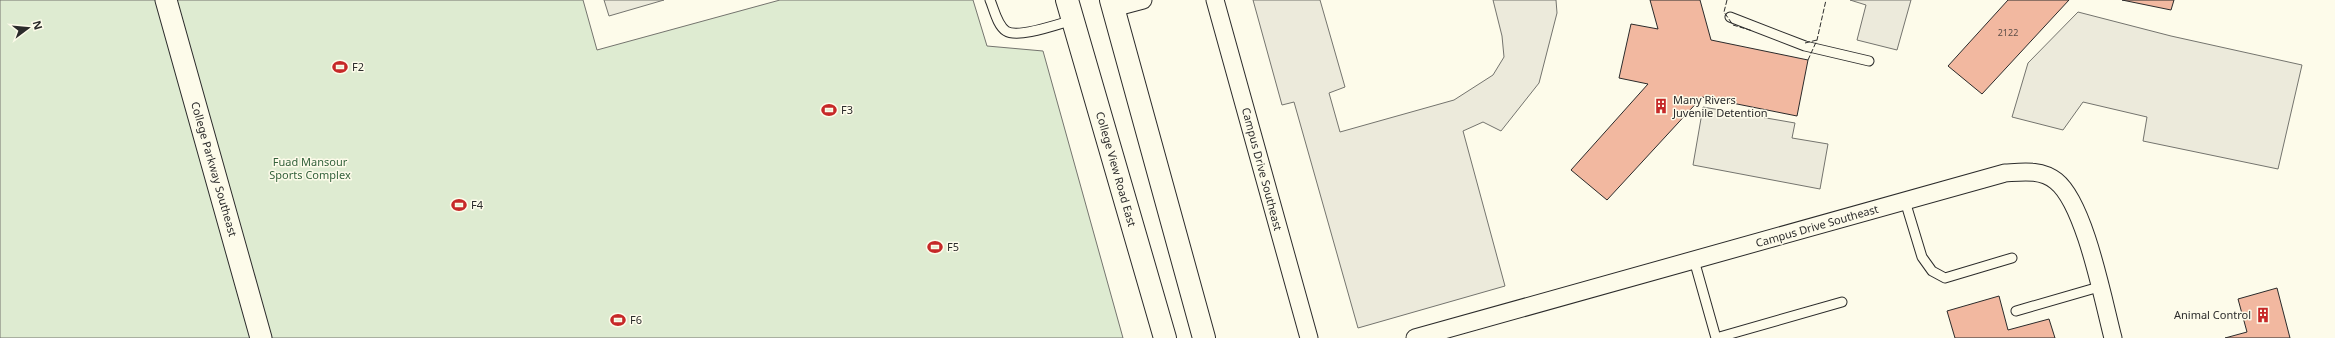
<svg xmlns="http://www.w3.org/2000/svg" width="2335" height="338" font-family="'Noto Sans',sans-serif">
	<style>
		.green { fill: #deebd1; stroke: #74746e }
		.parking { fill: #eceadb; stroke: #74746e }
		.building { fill: #f2b8a0; stroke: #2b2b2b }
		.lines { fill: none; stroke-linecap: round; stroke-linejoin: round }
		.service-casing { stroke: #2b2b2b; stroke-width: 11 }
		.minor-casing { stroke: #2b2b2b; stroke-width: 19 }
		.tertiary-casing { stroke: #2b2b2b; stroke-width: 23 }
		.secondary-casing { stroke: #2b2b2b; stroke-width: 24 }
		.service { stroke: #fdfbea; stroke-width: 9 }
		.minor { stroke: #fdfbea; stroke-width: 17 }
		.tertiary { stroke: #fdfbea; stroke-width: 21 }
		.secondary { stroke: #fdfbea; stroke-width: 22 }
		.fence { stroke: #2b2b2b; stroke-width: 1; stroke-dasharray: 5 2; stroke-linecap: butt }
		.labels { text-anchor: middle; stroke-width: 3; stroke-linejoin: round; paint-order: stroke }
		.number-label { font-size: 9px; fill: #5d4e48 }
		.poi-label { font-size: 11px; fill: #2b2b2b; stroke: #fdfbea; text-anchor: start }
		.park-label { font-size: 11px; fill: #34623c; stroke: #fdfbea }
		.street-label { font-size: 11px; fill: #2b2b2b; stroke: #fdfbea }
	</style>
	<rect width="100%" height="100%" fill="#fdfbea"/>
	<path class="green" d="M0,0h583l14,50 183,-50h193l14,46 56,5 80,287h-1123z"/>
	<path class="parking" d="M604,0h60l-55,16z
		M1253,0h67l25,87 -16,6 11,39 114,-32 39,-25 11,-18 -2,-21 -9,-36h63l1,13 -18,70 -38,48 -18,-9 -20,9 42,155 -147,42 -64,-226 -12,3z
		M1850,0h61l-14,50 -40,-10 9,-35z
		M2078,12l93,24 131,29 -24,104 -135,-28 4,-24 -64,-15 -20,28 -51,-13 16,-54z
		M1703,107l92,16 -3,15 36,6 -8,45 -127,-24z"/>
	<path class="building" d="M1650,0h50l11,40 97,20 -11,56 -95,-19 -95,103 -36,-30 77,-86 -29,-6 12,-54 27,5z
		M2008,0h61l-87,94 -34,-28z
		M2122,0h52l-3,10z
		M2277,288l13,50h-65l22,-6 -9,-33z
		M1999,296l9,34 41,-11 6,19h-100l-8,-27z"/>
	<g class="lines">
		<g class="service-casing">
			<path id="service" d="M990,0c4,9 7,25 16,31 12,8 52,-7 67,-11
				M1730,17l75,29 64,15
				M1905,201l17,56 10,14 13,7 67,-20
				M1694,260l22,78
				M2016,311l83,-24
				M1716,338l126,-36"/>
		</g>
		<g class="minor-casing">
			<path id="minor" d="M1215,0l94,338
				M1113,8l30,-8
				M1415,338l590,-165c17,-1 36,-4 51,8 29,23 47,119 57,157"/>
		</g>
		<g class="tertiary-casing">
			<path id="tertiary" d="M166,0l95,338"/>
		</g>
		<g class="secondary-casing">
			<path id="secondary" d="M1067,0l98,338
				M1111,0l93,338"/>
		</g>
		<use href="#service" class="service"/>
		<use href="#minor" class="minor"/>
		<use href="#tertiary" class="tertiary"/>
		<use href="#secondary" class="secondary"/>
		<path class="fence" d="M1727,0l-3,12 9,13 20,6
			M1805,43l12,-3
			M1808,60l9,-20 9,-40"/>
	</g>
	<defs>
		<g id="stadium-bare" transform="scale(1.2)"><path d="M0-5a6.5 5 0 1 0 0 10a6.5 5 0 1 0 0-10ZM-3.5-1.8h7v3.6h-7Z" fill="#c62828" stroke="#fdfbea" stroke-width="2.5" paint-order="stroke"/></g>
		<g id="building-bare" transform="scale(1.2)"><path d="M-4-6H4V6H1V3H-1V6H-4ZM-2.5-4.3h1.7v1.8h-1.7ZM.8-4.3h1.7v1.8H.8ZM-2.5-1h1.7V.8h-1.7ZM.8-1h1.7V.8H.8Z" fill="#c62828" stroke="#fdfbea" stroke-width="2.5" paint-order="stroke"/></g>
	</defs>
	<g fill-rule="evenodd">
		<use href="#stadium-bare" x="340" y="67"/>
		<use href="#building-bare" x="1661" y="106"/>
		<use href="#stadium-bare" x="829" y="110"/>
		<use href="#stadium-bare" x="459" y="205"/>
		<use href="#stadium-bare" x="935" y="247"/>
		<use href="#building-bare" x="2263" y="315"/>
		<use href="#stadium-bare" x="618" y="320"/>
	</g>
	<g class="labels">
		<g class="number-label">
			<text x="2008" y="36">2122</text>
		</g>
		<g class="poi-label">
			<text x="352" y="71">F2</text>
			<text x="1673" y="104">Many Rivers<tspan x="1673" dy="13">Juvenile Detention</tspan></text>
			<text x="841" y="114">F3</text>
			<text x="471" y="209">F4</text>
			<text x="947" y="251">F5</text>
			<text x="2251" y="319" text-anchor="end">Animal Control</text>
			<text x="630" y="324">F6</text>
		</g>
		<g class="park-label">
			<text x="310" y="166">Fuad Mansour<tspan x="310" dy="13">Sports Complex</tspan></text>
		</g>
		<g class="street-label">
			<text transform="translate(214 169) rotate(74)" y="4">College Parkway Southeast</text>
			<text transform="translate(1116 169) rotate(74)" y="4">College View Road East</text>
			<text transform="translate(1262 169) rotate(75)" y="4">Campus Drive Southeast</text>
			<text transform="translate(1817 226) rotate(-16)" y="4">Campus Drive Southeast</text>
		</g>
	</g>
	<g transform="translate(28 28) rotate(74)" stroke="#fdfbea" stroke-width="3" paint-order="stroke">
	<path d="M0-3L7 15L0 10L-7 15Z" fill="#2b2b2b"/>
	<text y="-6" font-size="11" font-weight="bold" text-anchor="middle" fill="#2b2b2b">N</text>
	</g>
</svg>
